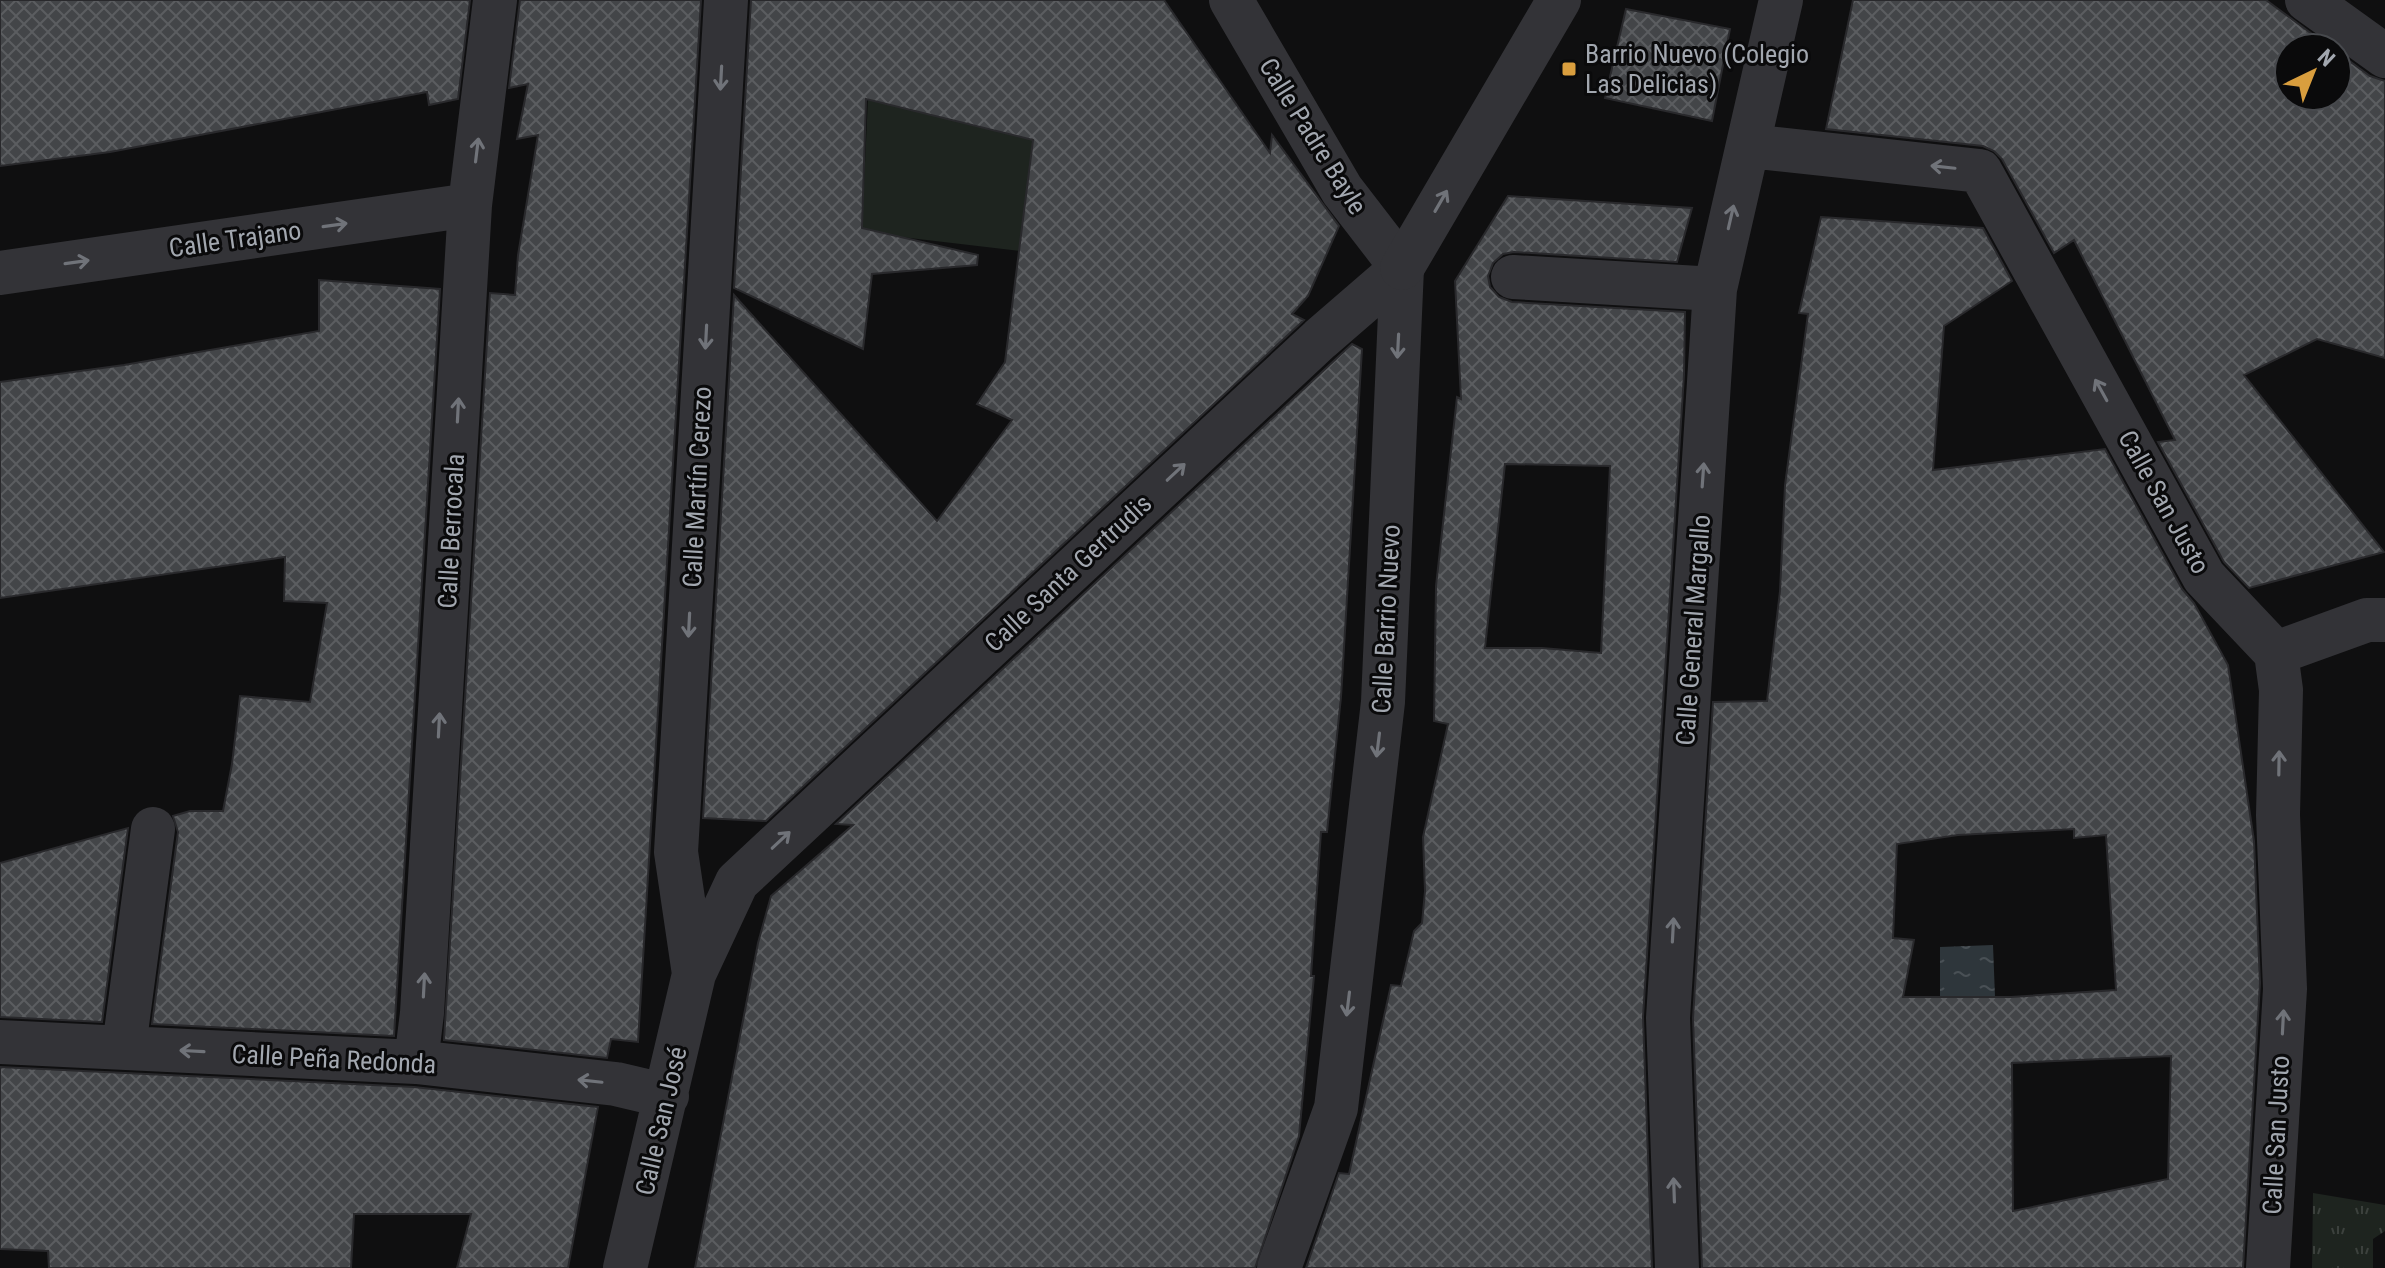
<svg xmlns="http://www.w3.org/2000/svg" width="2385" height="1268" font-family="'Roboto Condensed',sans-serif">
	<style>
		.grass { fill: url(#grass-tufts) }
		.pitch { fill: #1e241f }
		.water { fill: url(#water-ripples) }
		.building { fill: url(#building-cross-hatch); stroke: #29292c; stroke-width: 2; fill-rule: evenodd }
		.lines { fill: none; stroke-linecap: round; stroke-linejoin: round }
		.minor { stroke: #333337; stroke-width: 44 }
		.tertiary { stroke: #333337; stroke-width: 44 }
		.oneway { stroke: #707379 }
		.poi-dot { fill: #d99e3e; stroke: #0a0a0b; stroke-width: 3 }
		.labels { text-anchor: middle; stroke-width: 6; stroke-linejoin: round; paint-order: stroke }
		.poi-label { font-size: 26px; fill: #a2a7af; stroke: #0a0a0b; text-anchor: start }
		.street-label { font-size: 26px; fill: #a2a7af; stroke: #0a0a0b }
	</style>
	<defs>
		<pattern id="grass-tufts" width="24" height="20" patternUnits="userSpaceOnUse" patternTransform="scale(2)"><rect width="24" height="20" fill="#1e241f"/><path d="M3 7l-1-3M5 7V3M7 7l1-3M15 17l-1-3M17 17v-4M19 17l1-3" fill="none" stroke="#3c413d"/></pattern>
		<pattern id="water-ripples" width="26" height="14" patternUnits="userSpaceOnUse" patternTransform="scale(2)"><rect width="26" height="14" fill="#2e363b"/><path d="M2 4q2-2 4 0t4 0M15 11q2-2 4 0t4 0" fill="none" stroke="#495055"/></pattern>
		<pattern id="building-cross-hatch" width="8" height="8" patternUnits="userSpaceOnUse" patternTransform="scale(2)"><rect width="8" height="8" fill="#434548"/><path d="M0 0l8 8M0 8l8-8" fill="none" stroke="#5b5d60"/></pattern>
	</defs>
	<rect width="100%" height="100%" fill="#0f0f10"/>
	<path class="grass" d="M2313,1193l72,12v26l-12,8v29h-61z"/>
	<path class="pitch" d="M868,99l165,41 -12,111 -120,-14 -39,-9z"/>
	<path class="water" d="M1993,945l2,52h-55v-50z"/>
	<path class="building" d="M0,0h470l-12,99 -29,6 -2,-13 -317,60 -110,14z
		M520,0h181l-63,1042 -27,-3 -4,19 -163,-18 46,-747 25,2 3,-40 20,-120 -21,4 11,-55 -19,4z
		M751,0h413l106,153 2,-18 67,91 -31,70 -16,18 12,6 -538,501 -63,-3 31,-523 203,226 75,-101 -35,-16 28,-42 28,-222 -167,-41 -4,129 116,27 -1,10 -105,9 -9,75 -129,-61z
		M1853,0h413l65,48h-42v48h48v-44l33,24 15,5v277l-68,-19 -73,36 140,177 -135,36 -25,-26 -66,-120 17,-2 -101,-200 -20,13 -52,-94 -8,-8 -11,-5 -157,-17z
		M1626,9l104,20 -18,92 -107,-23z
		M1508,196l184,12 -15,54 -163,-10 -11,2 -10,9 -5,13 2,11 9,10 13,5 173,10 -1,63 -41,642 9,251h-346l33,-95 10,1 42,-189 10,1 13,-55 8,-8 3,-32 -2,-54 25,-113 -14,-3 2,-135 21,-189 4,2 -6,-118zM1505,464l105,2 -9,187 -59,-5h-57z
		M1821,217l162,11 29,53 -68,45 -11,144 172,-21 77,140 12,14 34,62 26,176 6,142 -17,285h-541l-9,-250 20,-316 54,-1 13,-110 5,-106 23,-171 -9,-1zM2074,829v9l32,-3 10,155 -105,7h-108l11,-57 -21,-2 4,-94 61,-9zM2171,1056l-3,123 -155,32 -1,-148z
		M319,280l121,9 -46,747 -242,-12 26,-192 -5,-16 17,-5h33l9,-47 8,-68 70,6 17,-99 -43,-2 1,-44 -285,41v-216l124,-17 195,-34z
		M1352,344l10,5 -21,348 -14,135h-6l-10,144h3l-15,160 -44,132h-560l63,-325 13,-47 82,-71 -17,-1z
		M128,828l-26,194 -102,-5v-154z
		M0,1067l414,20 184,20 -30,161h-111l14,-54h-117l-3,54h-302l-1,-17 -48,-2z"/>
	<g class="lines">
		<path class="minor" d="M1231,0l111,190 60,78
			M2307,0l78,56
			M1748,146l232,25 224,406 72,76 5,37 -3,125 7,174 -17,279
			M0,273l470,-68
			M1513,277l202,12
			M2276,653l91,-33h18
			M694,974l-18,-122 50,-852
			M0,1042l416,20 200,22 51,12
			M124,1047l29,-218
			M416,1062l6,-49 48,-808 25,-205
			M625,1268l69,-294 43,-92 583,-543 82,-71
			M1279,1268l57,-160 47,-406 19,-434
			M1677,1268l-9,-250 47,-729 66,-289"/>
		<path class="tertiary" d="M1402,268l157,-268"/>
	</g>
	<defs><path id="oneway-shaft" d="M-6 0H5M1.5-3L5.5 0L1.5 3" fill="none" stroke-width="1.6" stroke-linecap="round" stroke-linejoin="round" transform="scale(2)"/></defs>
	<g class="oneway">
		<use href="#oneway-shaft" transform="translate(721 78) rotate(93)"/>
		<use href="#oneway-shaft" transform="translate(477 150) rotate(-83)"/>
		<use href="#oneway-shaft" transform="translate(1943 167) rotate(-174)"/>
		<use href="#oneway-shaft" transform="translate(1441 201) rotate(-60)"/>
		<use href="#oneway-shaft" transform="translate(1731 217) rotate(-77)"/>
		<use href="#oneway-shaft" transform="translate(335 225) rotate(-8)"/>
		<use href="#oneway-shaft" transform="translate(77 262) rotate(-8)"/>
		<use href="#oneway-shaft" transform="translate(706 337) rotate(93)"/>
		<use href="#oneway-shaft" transform="translate(1398 346) rotate(93)"/>
		<use href="#oneway-shaft" transform="translate(2101 390) rotate(-119)"/>
		<use href="#oneway-shaft" transform="translate(458 410) rotate(-87)"/>
		<use href="#oneway-shaft" transform="translate(1176 472) rotate(-43)"/>
		<use href="#oneway-shaft" transform="translate(1703 475) rotate(-86)"/>
		<use href="#oneway-shaft" transform="translate(689 625) rotate(93)"/>
		<use href="#oneway-shaft" transform="translate(439 725) rotate(-87)"/>
		<use href="#oneway-shaft" transform="translate(1378 745) rotate(97)"/>
		<use href="#oneway-shaft" transform="translate(2279 763) rotate(-89)"/>
		<use href="#oneway-shaft" transform="translate(781 840) rotate(-43)"/>
		<use href="#oneway-shaft" transform="translate(1673 930) rotate(-87)"/>
		<use href="#oneway-shaft" transform="translate(424 985) rotate(-87)"/>
		<use href="#oneway-shaft" transform="translate(1348 1004) rotate(97)"/>
		<use href="#oneway-shaft" transform="translate(2283 1022) rotate(-87)"/>
		<use href="#oneway-shaft" transform="translate(192 1051) rotate(-177)"/>
		<use href="#oneway-shaft" transform="translate(590 1081) rotate(-174)"/>
		<use href="#oneway-shaft" transform="translate(1674 1190) rotate(-92)"/>
	</g>
	<rect class="poi-dot" x="1561" y="61" width="16" height="16" rx="4"/>
	<g class="labels">
		<g class="poi-label">
			<text x="1585" y="63">Barrio Nuevo (Colegio<tspan x="1585" dy="30">Las Delicias)</tspan></text>
		</g>
		<g class="street-label">
			<text transform="translate(1313 136) rotate(58)" y="9">Calle Padre Bayle</text>
			<text transform="translate(235 239) rotate(-8)" y="9">Calle Trajano</text>
			<text transform="translate(697 487) rotate(-87)" y="9">Calle Martín Cerezo</text>
			<text transform="translate(2164 502) rotate(61)" y="9">Calle San Justo</text>
			<text transform="translate(451 531) rotate(-87)" y="9">Calle Berrocala</text>
			<text transform="translate(1068 573) rotate(-43)" y="9">Calle Santa Gertrudis</text>
			<text transform="translate(1386 619) rotate(-87)" y="9">Calle Barrio Nuevo</text>
			<text transform="translate(1693 630) rotate(-86)" y="9">Calle General Margallo</text>
			<text transform="translate(334 1059) rotate(3)" y="9">Calle Peña Redonda</text>
			<text transform="translate(661 1121) rotate(-77)" y="9">Calle San José</text>
			<text transform="translate(2276 1135) rotate(-87)" y="9">Calle San Justo</text>
		</g>
	</g>
	<g transform="translate(2313 72) rotate(43)"><circle r="38" fill="#0a0a0b" stroke="#47494d" stroke-width="2"/>
	<path d="M0-6L14 30L0 20L-14 30Z" fill="#d99e3e"/>
	<text y="-12" font-size="22" font-weight="bold" text-anchor="middle" fill="#a2a7af">N</text>
	</g>
</svg>
